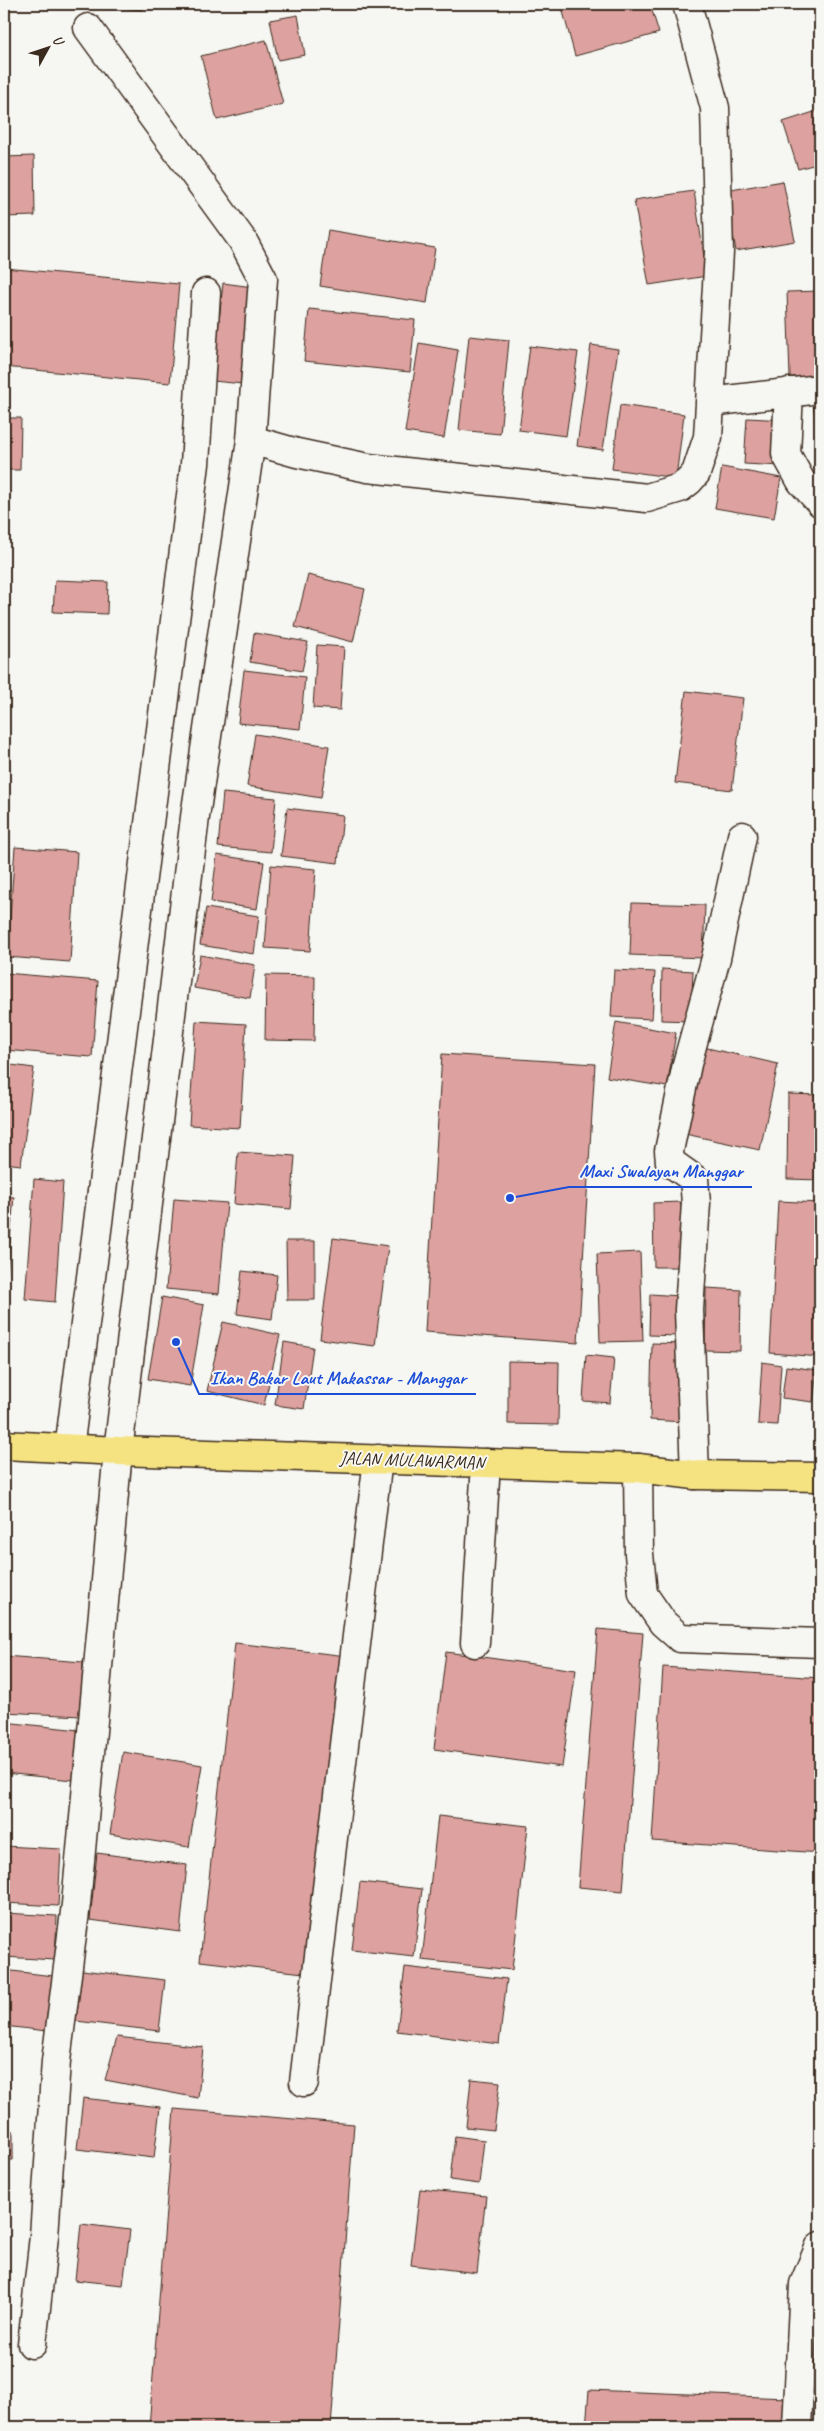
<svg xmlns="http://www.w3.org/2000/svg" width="824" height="2431" font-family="Caveat,sans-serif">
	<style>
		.building { fill: #dda29f; stroke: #3b2a1e }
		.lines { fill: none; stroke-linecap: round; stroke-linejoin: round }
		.minor-casing { stroke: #3b2a1e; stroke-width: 31 }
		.major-casing { stroke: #3b2a1e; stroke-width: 31 }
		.minor { stroke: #f6f6f2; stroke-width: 28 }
		.major { stroke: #f5e382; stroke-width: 28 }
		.labels { text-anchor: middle; stroke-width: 4; stroke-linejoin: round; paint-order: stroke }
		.street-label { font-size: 18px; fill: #3b2a1e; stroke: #f6f6f2 }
		.leader { fill: none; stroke: #1d4ed8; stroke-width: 2 }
		.callout-dot { fill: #1d4ed8; stroke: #f6f6f2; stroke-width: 2 }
		.callout-label { font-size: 19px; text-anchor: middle; font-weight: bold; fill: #1d4ed8; stroke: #f6f6f2; stroke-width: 4; stroke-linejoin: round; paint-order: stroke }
	</style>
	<rect width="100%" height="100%" fill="#f6f6f2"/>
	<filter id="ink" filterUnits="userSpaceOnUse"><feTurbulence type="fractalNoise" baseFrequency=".02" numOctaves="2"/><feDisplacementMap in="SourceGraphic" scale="10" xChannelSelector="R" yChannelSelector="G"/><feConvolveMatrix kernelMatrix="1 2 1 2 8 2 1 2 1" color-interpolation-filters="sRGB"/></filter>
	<g filter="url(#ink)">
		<path class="building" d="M8,4h45v2z
			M108,4h35v6l-36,-3z
			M561,4h89l9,29 -84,23z
			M298,15l7,40 -27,5 -8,-40z
			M266,40l17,64 -66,16 -16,-64z
			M820,110v53l-22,6 -15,-47z
			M4,119h3l-2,28h-1z
			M34,156l1,60 -31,1v-60z
			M783,181l12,60 -59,10 -11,-60z
			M694,191l13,85 -58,9 -15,-85z
			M328,230l107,18 -8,55 -107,-17z
			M4,268l175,16 -9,99 -166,-16z
			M223,283l30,4 -10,97 -30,-3z
			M820,291v85l-30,1 -3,-85z
			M309,309l106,11 -5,52 -106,-11z
			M469,336l40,4 -9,94 -41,-4z
			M419,343l39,7 -14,88 -39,-6z
			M591,345l27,4 -15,101 -26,-4z
			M530,346l48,6 -12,84 -47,-6z
			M820,400v54h-1l-6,-53z
			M620,405l64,9 -8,64 -64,-9z
			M4,418h17l-1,52h-16z
			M747,418l38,2 -3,46 -38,-2z
			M722,467l59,11 -7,40 -59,-10z
			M308,575l57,14 -12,53 -58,-15z
			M55,580l53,2 -1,32 -54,-2z
			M254,633l54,9 -6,29 -52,-9z
			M317,645l27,2 -4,63 -27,-2z
			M244,670l61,7 -5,52 -62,-6z
			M686,691l57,7 -11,92 -57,-7z
			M255,734l74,12 -8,52 -74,-12z
			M223,793l53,5 -5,54 -53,-5z
			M287,808l56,7 -5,48 -57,-7z
			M15,847l62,5 -7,110 -63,-5z
			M217,855l47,7 -7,47 -46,-7z
			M271,865l45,4 -6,82 -45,-3z
			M632,903l73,2 -2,53 -73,-3z
			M206,908l53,8 -5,38 -54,-9z
			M200,955l55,10 -5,33 -56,-10z
			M662,969l31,2 -2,50 -30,-1z
			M614,970l41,2 -3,47 -41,-2z
			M5,973l93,8 -6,76 -88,-7z
			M266,975l49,1 -1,65 -49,-1z
			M196,1021l50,3 -6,104 -51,-3z
			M616,1022l60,11 -9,54 -60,-10z
			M703,1047l75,17 -18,86 -75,-16z
			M442,1054l153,10 -17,279 -153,-11z
			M4,1064l30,4 -13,97 -17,-2z
			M788,1094l32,1v85l-33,-1z
			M238,1152l57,4 -4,53 -57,-5z
			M34,1179l29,3 -8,120 -30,-3z
			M4,1196l10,1 -9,95h-1z
			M174,1199l53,4 -8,91 -53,-5z
			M778,1201l42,2v154l-50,-4z
			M681,1202l2,65h-29l-1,-64z
			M333,1238l55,8 -13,100 -55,-7z
			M286,1241h29v59h-28z
			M640,1252l3,89 -43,1 -3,-88z
			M242,1271l35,4 -5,44 -35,-5z
			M706,1288l35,2 -1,61 -35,-1z
			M650,1294l30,2 -2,40 -29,-1z
			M162,1297l42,8 -14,81 -42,-7z
			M223,1322l57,13 -16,70 -57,-14z
			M284,1342l29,5 -9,62 -29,-4z
			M652,1343l34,1 -1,78 -35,-2z
			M586,1355l28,3 -4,45 -27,-2z
			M508,1361l51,1 -1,63 -50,-1z
			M762,1362l19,3 -4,60 -19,-1z
			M786,1366l31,4 -4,32 -31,-4z
			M598,1629l45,4 -20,258 -45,-4z
			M235,1643l112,13 -35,318 -112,-13z
			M446,1652l130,18 -14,97 -128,-18z
			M4,1656l79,6 -2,54 -77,-4z
			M663,1667l157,11v175l-168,-12z
			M4,1722l75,8 -6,50 -69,-7z
			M123,1752l79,13 -13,82 -79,-13z
			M438,1816l90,10 -16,144 -90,-10z
			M4,1846l57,3 -3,57 -54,-3z
			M97,1853l90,12 -7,67 -90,-12z
			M360,1882l62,7 -8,68 -62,-7z
			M4,1913l53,3 -2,44 -51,-3z
			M405,1967l102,12 -8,65 -102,-13z
			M4,1970l49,6 -6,55 -43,-5z
			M82,1970l83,10 -6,51 -83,-10z
			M117,2037l86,10 -5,51 -93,-18z
			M471,2079l29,3 -6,48 -28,-3z
			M83,2098l77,9 -6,51 -77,-9z
			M174,2109l180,15 -23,303h-182z
			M4,2131h9v29h-9z
			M455,2136l29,4 -5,44 -29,-4z
			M420,2189l66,7 -9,77 -66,-8z
			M81,2224l49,6 -7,55 -48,-5z
			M589,2390l198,8 -2,29h-199z"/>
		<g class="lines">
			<g class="minor-casing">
				<path id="minor" d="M88,28l155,213 20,38 -12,161
					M789,392l-3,62 15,27 19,21
					M710,402l110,-13
					M69,1449l126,-985 11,-171
					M638,1468l1,86 4,40 20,29 17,15 140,5
					M695,1475l-6,-165 7,-107 -2,-24 -24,-17 -1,-11 18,-87 29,-106 26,-122
					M475,1643l11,-180
					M304,2082l74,-623
					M32,2344l12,-108 12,-175 20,-157 42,-453 77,-634 56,-377 46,13 71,15 279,30 33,-10 9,-7 7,-8 12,-36 11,-185 -4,-144 -28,-104
					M797,2427l7,-143 16,-38"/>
			</g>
			<g class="major-casing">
				<path id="major" d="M4,1445l114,6 520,17 57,7 125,2"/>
			</g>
			<use href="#minor" class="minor"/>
			<use href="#major" class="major"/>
		</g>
	</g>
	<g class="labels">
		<g class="street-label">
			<text transform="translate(412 1460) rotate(2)" y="6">JALAN MULAWARMAN</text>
		</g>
	</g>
	<path class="leader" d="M510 1198L569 1187H752M176 1342L199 1394H476"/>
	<g class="callout-dot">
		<circle cx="510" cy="1198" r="5"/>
		<circle cx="176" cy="1342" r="5"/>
	</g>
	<g class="callout-label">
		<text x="661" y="1177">Maxi Swalayan Manggar</text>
		<text x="338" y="1384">Ikan Bakar Laut Makassar - Manggar</text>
	</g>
	<rect width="824" height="2431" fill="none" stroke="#f6f6f2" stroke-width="20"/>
	<rect x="10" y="10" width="804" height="2411" fill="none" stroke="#3b2a1e" stroke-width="2" filter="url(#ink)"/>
	<g transform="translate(48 48) rotate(50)" stroke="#f6f6f2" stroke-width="4" paint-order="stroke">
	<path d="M0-4L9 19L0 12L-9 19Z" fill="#3b2a1e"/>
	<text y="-8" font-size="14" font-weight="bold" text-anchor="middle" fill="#3b2a1e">U</text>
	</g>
</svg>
